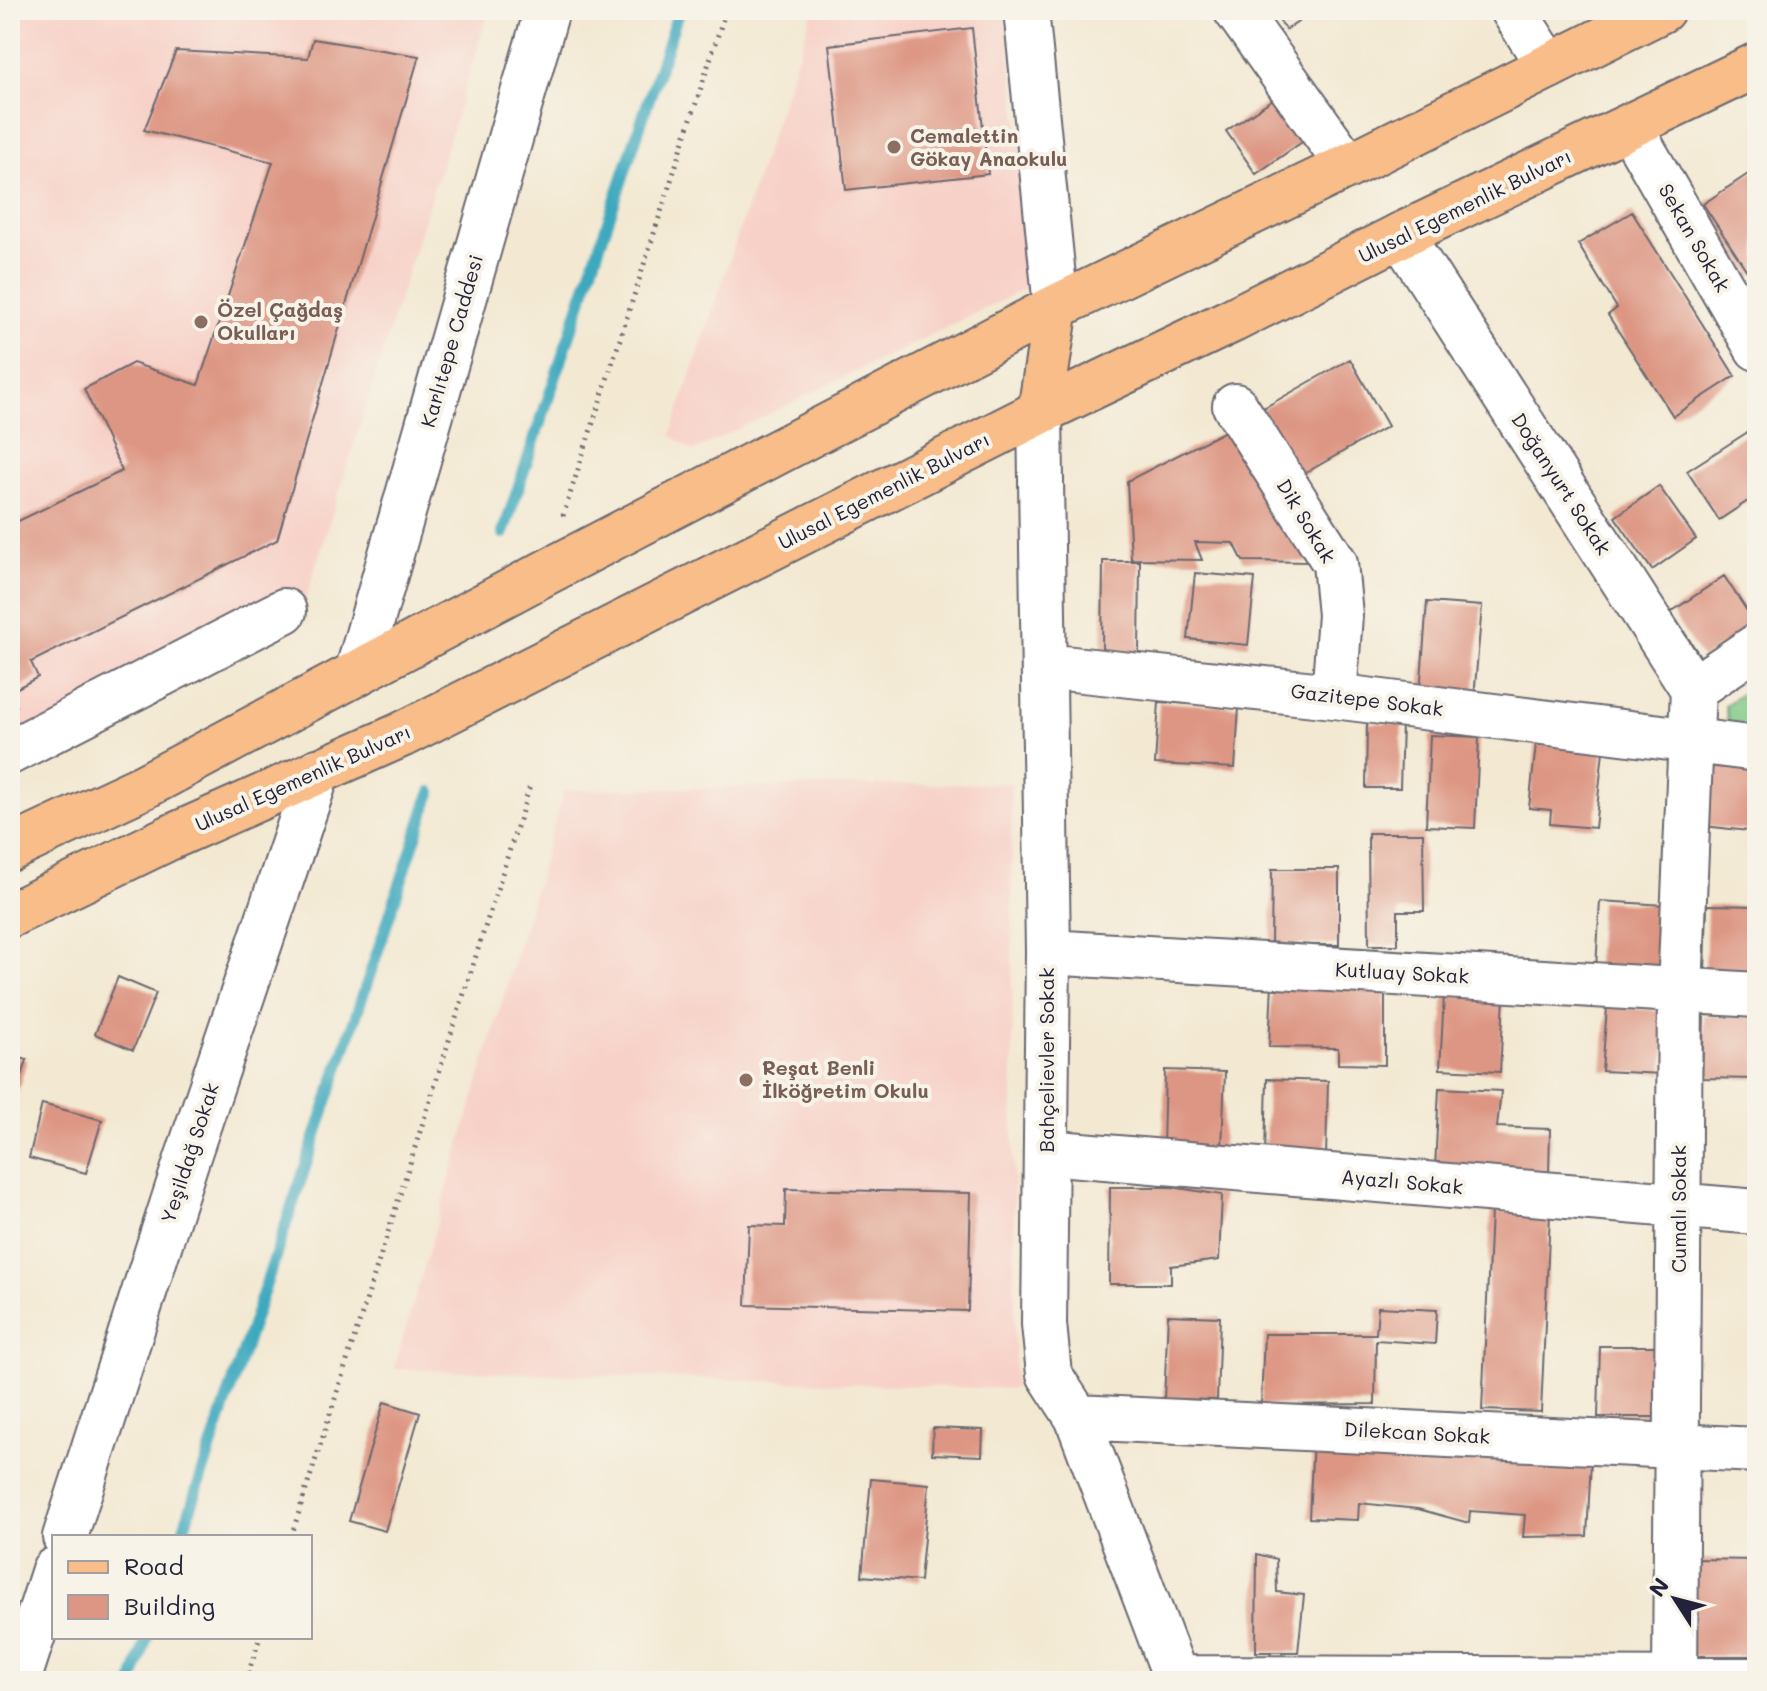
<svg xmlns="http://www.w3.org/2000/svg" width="1767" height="1691" font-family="Mali,sans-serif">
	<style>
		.built { fill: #f7d1c8 }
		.green { fill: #7ec784; stroke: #507460; stroke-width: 2 }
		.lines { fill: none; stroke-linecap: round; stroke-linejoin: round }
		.stream { stroke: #3ea9be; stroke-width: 12 }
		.building { fill: #dd9683 }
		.minor-casing { stroke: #6b6870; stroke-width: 48 }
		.major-casing { stroke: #6b6870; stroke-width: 48 }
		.path { stroke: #6b6870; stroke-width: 5; stroke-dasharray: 2 6; stroke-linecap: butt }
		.minor { stroke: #fff; stroke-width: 44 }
		.major { stroke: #f8bd88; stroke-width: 44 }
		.education-dot { fill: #8d6e63; stroke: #f7f3e8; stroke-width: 3 }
		.labels { text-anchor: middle; stroke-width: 8; stroke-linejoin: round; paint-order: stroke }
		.education-label { font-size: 20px; font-weight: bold; fill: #785e54; stroke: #f7f3e8; text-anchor: start }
		.street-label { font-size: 20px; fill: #22223b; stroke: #f7f3e8 }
	</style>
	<rect width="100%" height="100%" fill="#f7f3e8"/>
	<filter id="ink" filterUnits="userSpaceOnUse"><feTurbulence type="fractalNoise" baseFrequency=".0125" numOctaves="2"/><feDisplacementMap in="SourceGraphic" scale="16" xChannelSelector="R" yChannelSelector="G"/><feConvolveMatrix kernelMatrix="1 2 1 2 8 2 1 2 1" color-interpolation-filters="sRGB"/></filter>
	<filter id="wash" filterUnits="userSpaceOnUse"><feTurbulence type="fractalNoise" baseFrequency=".006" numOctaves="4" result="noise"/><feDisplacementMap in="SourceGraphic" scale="32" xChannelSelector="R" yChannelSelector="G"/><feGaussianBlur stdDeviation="1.8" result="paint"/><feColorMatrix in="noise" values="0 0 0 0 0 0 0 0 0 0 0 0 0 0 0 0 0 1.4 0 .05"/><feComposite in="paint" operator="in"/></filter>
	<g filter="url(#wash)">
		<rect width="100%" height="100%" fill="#f3e9d3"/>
		<path class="built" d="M10,10h430l47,7 -190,610 -287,149z
			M813,10h192l32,273 -344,168 -22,-16z
			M1011,783l4,606 -621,-20 170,-579z"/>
		<path class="green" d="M1757,684v46l-28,-3 -4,-22z"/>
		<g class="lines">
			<path class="stream" d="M503,533l176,-523
				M181,1537l250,-745
				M133,1681l14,-44"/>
		</g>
		<g id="blocks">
			<path class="building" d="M1273,10h43l-30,20z
				M972,28l16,146 -142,16 -17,-145z
				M313,39l106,17 -142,484 -246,122 7,15 -28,15v-167l112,-54 -38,-82 49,-26 65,22 75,-223 -129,-32 32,-79 132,7z
				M1276,97l29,43 -49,34 -30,-43z
				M1757,168v105l-6,4 -48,-73z
				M1632,212l103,164 -62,40 -65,-101 9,-7 -39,-64z
				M1350,359l38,67 -88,50 -38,-67z
				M1757,426v69l-38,25 -32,-49z
				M1231,428l80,134 -68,-1 -9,-18 -39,-1 7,18 -71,-1 -4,-78z
				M1659,486l37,53 -44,31 -37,-53z
				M1103,561h37l-1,92 -37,-1z
				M1195,573l60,5 -7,67 -60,-6z
				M1724,576l31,47 -53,36 -31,-47z
				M1427,602l55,4 -8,92 -54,-5z
				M10,693l7,13 -7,4z
				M1159,702l80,5 -4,61 -80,-4z
				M1367,723h35l-2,65h-34z
				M1430,735l49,2 -4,91 -49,-2z
				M1536,744l67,7 -8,77 -45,-4 1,-14 -22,-2z
				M1711,764l46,4v64l-53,-6z
				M1368,833h55l1,78h-26v34h-29z
				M1272,869h67v76h-68z
				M1600,901l65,4 -4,67 -65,-4z
				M1707,905l50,1v69l-52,-2z
				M118,977l38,16 -23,57 -38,-16z
				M1272,983l113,1v81l-47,-1v-16l-69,-1z
				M1444,995l60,3 -4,74 -60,-3z
				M1607,1007l61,4 -5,63 -61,-3z
				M1704,1015l53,2v62l-55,-1z
				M10,1055l17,5 -16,53 -1,-1z
				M1165,1070l60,2 -3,77 -59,-3z
				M1267,1079l61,2 -2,75 -61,-2z
				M1439,1088l62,3 -4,36 53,2 -1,45 -114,-6z
				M42,1104l60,16 -16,53 -57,-15z
				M1110,1187h62l50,8 -3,65 -48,6v18h-62z
				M786,1189l185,4 -3,118 -222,-6 3,-80 36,1z
				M1491,1211l59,3 -9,198 -59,-2z
				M1378,1307l59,3 -2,34 -59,-4 -1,64 -114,1 3,-71h112z
				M1168,1315l52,2 -3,83 -53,-1z
				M1600,1346h61l-2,71h-61z
				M384,1402l36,11 -35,118 -36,-10z
				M933,1428l50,2 -1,26 -50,-2z
				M1313,1439l278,22 -4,75 -64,1 2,-22 -55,-4 -1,12 -51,-14 -59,-6 -1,17 -49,-2z
				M871,1479l58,5 -9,97 -58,-5z
				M1257,1554l19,5 1,33 27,3 -6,57h-42z
				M1691,1559l66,1v96h-68z"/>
		</g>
	</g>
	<g filter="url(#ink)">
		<use href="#blocks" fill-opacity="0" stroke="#6b6870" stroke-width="2"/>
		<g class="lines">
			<g class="minor-casing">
				<path id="minor" d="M1026,10l30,297
					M1236,10l112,156
					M1513,10l36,56
					M1630,127l127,221
					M1401,235l292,454 -13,301 -5,688
					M1235,406l100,157 5,52 -6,81
					M1040,412l8,540 -4,372 5,50 28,43 100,264
					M1044,666l290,30 423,53
					M357,673l190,-663
					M1693,689l64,-43
					M10,752l274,-141
					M1048,952l709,43
					M1046,1152l711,60
					M1077,1417l680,33
					M65,1537l121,-375 132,-391
					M1176,1678l581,2
					M18,1681l36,-111"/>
			</g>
			<g class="major-casing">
				<path id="major" d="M1040,412l16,-105
					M10,849l135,-63 400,-213 511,-266 292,-141 314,-156
					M10,915l161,-78 230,-102 639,-323 193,-92 168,-85 356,-170"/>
			</g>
			<path class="path" d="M563,516l163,-506
				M291,1537l239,-751
				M246,1681l14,-44"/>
			<use href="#minor" class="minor"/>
			<use href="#major" class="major"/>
		</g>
	</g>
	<g class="education-dot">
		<circle cx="894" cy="147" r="8"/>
		<circle cx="201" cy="322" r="8"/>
		<circle cx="746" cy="1080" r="8"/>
	</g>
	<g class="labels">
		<g class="education-label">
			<text x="910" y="143">Cemalettin<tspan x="910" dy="23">Gökay Anaokulu</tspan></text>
			<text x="217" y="317">Özel Çağdaş<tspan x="217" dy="23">Okulları</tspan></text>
			<text x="762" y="1075">Reşat Benli<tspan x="762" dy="23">İlköğretim Okulu</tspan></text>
		</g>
		<g class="street-label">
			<text transform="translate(1465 206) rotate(-26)" y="7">Ulusal Egemenlik Bulvarı</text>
			<text transform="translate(1694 238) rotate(60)" y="7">Sekan Sokak</text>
			<text transform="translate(452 341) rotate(-74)" y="7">Karlıtepe Caddesi</text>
			<text transform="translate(1561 484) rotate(57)" y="7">Doğanyurt Sokak</text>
			<text transform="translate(884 491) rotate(-27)" y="7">Ulusal Egemenlik Bulvarı</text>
			<text transform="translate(1306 521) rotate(59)" y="7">Dik Sokak</text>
			<text transform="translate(1367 700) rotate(7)" y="7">Gazitepe Sokak</text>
			<text transform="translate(303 778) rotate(-24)" y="7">Ulusal Egemenlik Bulvarı</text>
			<text transform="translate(1402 973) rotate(3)" y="7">Kutluay Sokak</text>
			<text transform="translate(1047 1060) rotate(-90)" y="7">Bahçelievler Sokak</text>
			<text transform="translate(190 1153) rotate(-72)" y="7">Yeşildağ Sokak</text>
			<text transform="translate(1402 1182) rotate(5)" y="7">Ayazlı Sokak</text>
			<text transform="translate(1679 1209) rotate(-90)" y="7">Cumalı Sokak</text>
			<text transform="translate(1417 1433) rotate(3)" y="7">Dilekcan Sokak</text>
		</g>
	</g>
	<rect width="1767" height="1691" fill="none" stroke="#f7f3e8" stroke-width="40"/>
	<rect x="52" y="1535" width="260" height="104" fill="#f7f3e8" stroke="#a29fa3" stroke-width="2"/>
	<rect x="68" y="1561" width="40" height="12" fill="#f8bd88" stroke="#a29fa3" stroke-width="2"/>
	<text x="124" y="1575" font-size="24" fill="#22223b">Road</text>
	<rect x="68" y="1595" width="40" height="24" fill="#dd9683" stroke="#a29fa3" stroke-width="2"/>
	<text x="124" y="1615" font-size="24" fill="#22223b">Building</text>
	<g transform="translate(1675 1599) rotate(306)" stroke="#f7f3e8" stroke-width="6" paint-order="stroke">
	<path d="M0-6L14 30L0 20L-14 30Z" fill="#22223b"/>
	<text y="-12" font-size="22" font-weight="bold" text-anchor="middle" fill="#22223b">N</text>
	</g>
</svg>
